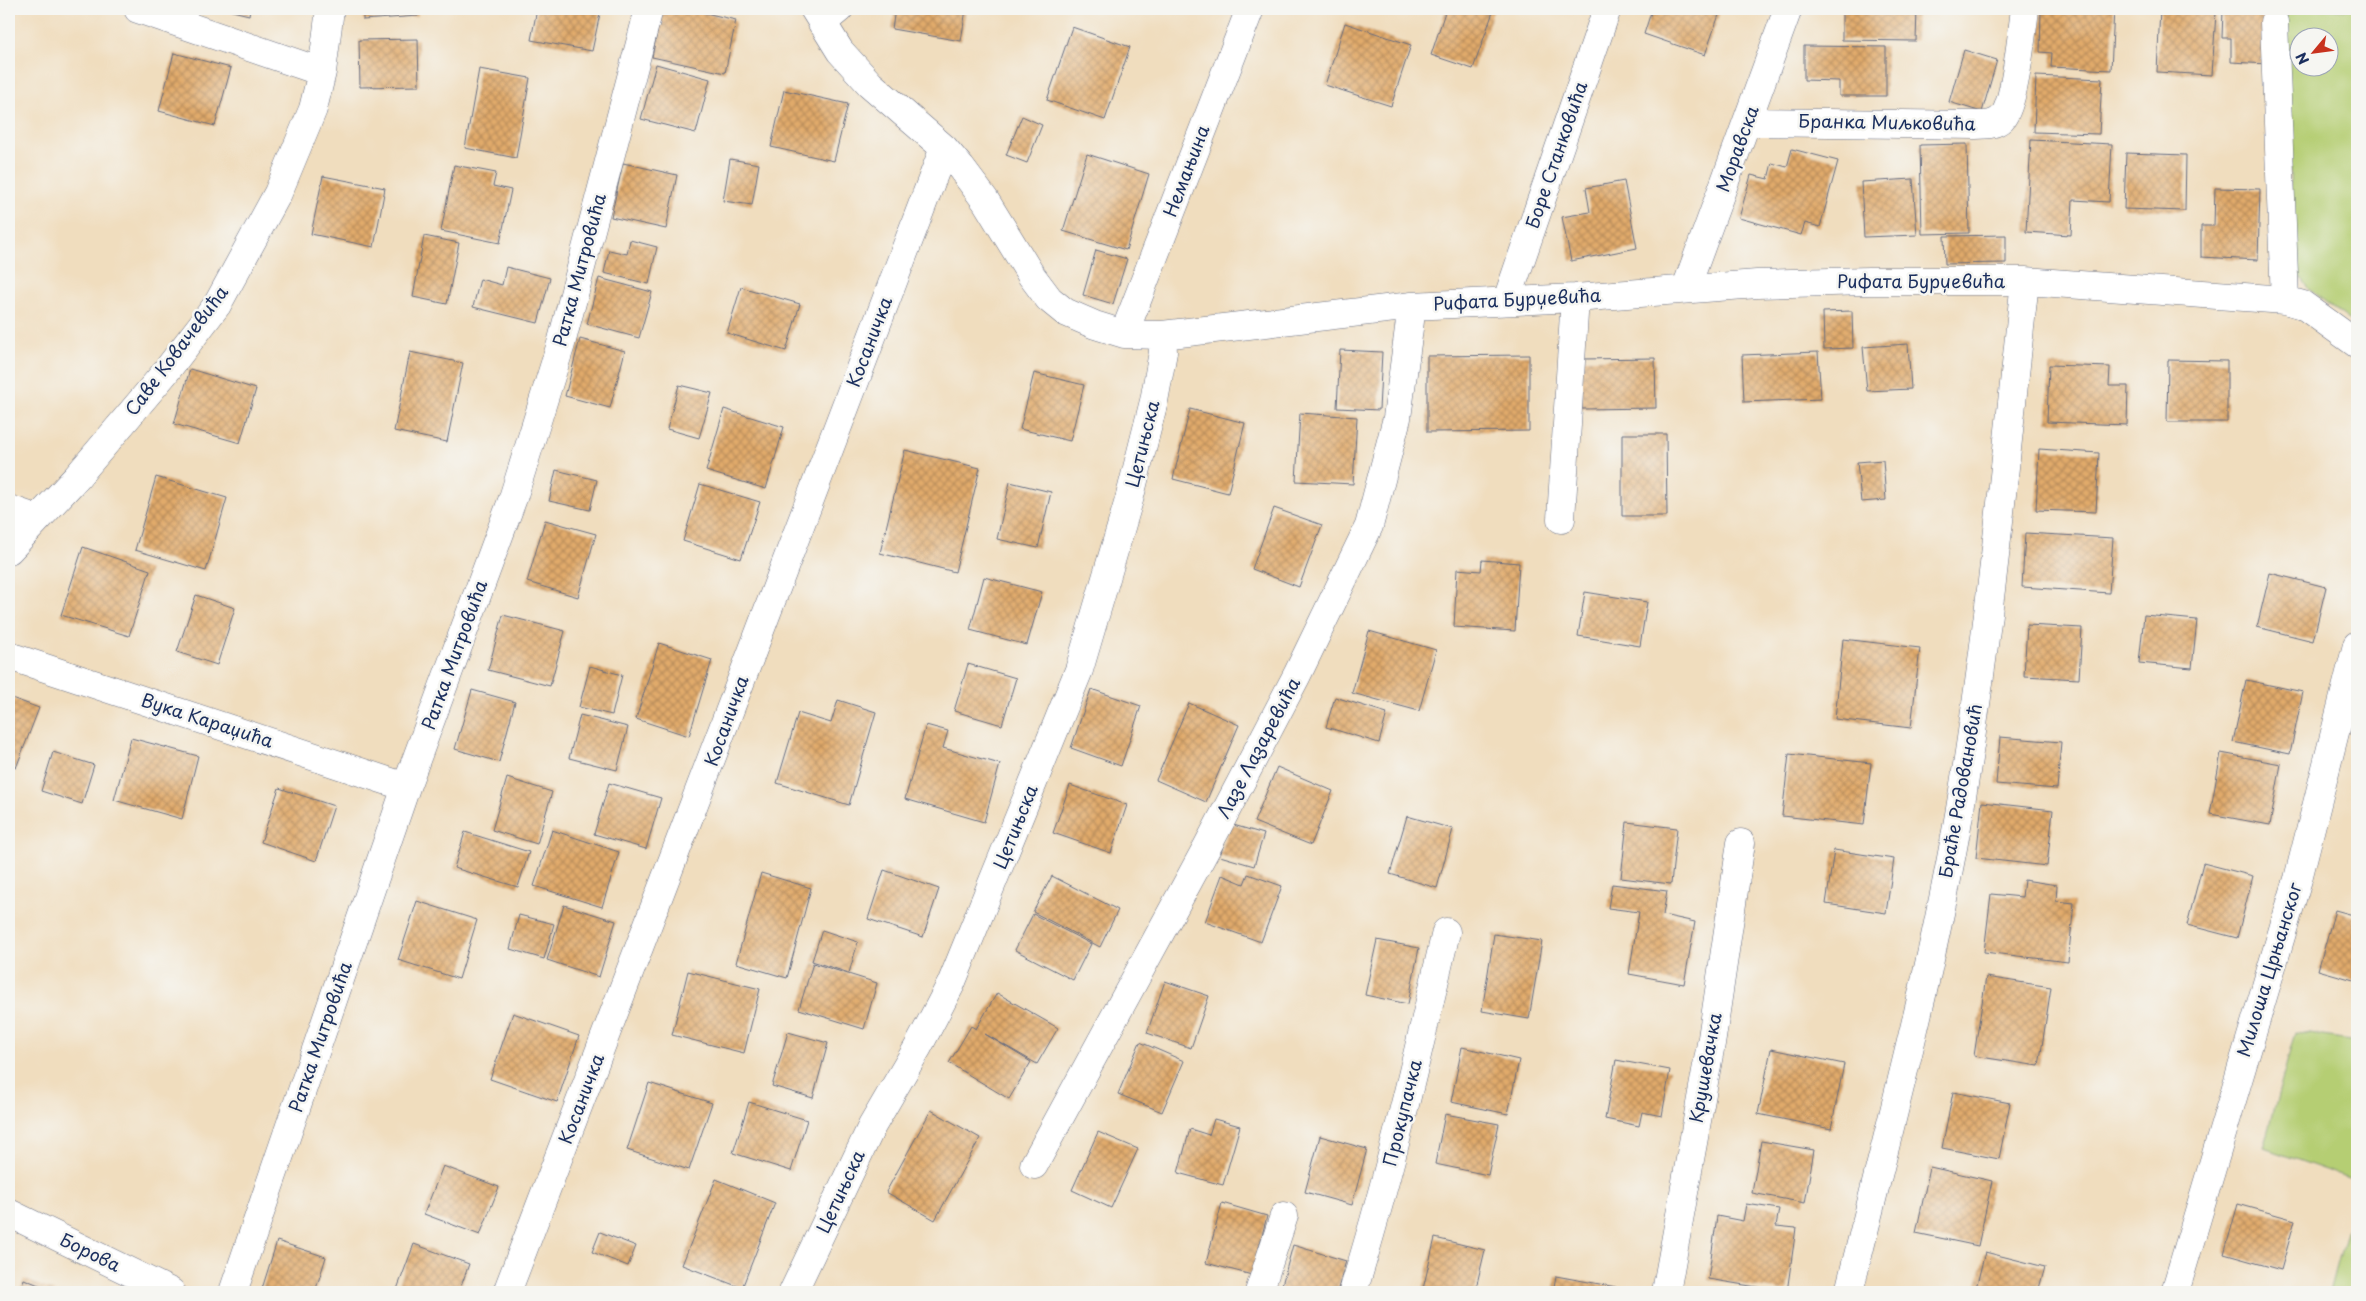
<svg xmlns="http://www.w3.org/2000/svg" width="2366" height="1301" font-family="'Playpen Sans',sans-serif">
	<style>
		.grass { fill: #b5ce73; stroke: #687e68; fill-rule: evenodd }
		.building { fill: url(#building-cross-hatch) }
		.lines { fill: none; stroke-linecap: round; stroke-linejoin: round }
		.minor-casing { stroke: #666c80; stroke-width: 29 }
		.minor { stroke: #fff; stroke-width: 28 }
		.labels { text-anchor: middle; stroke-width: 5; stroke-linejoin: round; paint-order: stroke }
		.street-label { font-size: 18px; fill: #1b2f5e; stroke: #f6f6f2 }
	</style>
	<defs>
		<pattern id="building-cross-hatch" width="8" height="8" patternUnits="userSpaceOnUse" patternTransform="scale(1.25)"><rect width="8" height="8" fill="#e1aa6b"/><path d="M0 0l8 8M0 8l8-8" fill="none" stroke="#b68b5b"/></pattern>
	</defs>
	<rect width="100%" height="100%" fill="#f6f6f2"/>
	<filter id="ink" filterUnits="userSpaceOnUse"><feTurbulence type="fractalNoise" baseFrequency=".02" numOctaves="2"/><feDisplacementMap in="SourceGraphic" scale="10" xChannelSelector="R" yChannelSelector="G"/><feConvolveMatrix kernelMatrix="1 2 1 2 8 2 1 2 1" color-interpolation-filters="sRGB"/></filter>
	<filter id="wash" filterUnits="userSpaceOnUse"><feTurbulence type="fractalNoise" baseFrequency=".0096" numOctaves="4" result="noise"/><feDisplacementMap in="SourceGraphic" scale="20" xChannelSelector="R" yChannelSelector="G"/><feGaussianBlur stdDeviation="1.12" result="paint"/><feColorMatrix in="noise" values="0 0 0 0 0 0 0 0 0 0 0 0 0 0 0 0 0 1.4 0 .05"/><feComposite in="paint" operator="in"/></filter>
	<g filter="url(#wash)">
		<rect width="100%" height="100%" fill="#f0ddbe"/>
		<path class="grass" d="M2283,9h74v317l-47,-36 -16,-23zM2298,38h30v30h-30z
			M2295,1032l62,9v140l-93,-33z
			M2357,1191v101h-27z"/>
		<g id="blocks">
			<path class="building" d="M224,9h26l-1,6z
				M363,9h55v7l-55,4z
				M537,9h64l-9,42 -61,-11z
				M662,9h26l48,11 -11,53 -73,-16z
				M895,9h71l-5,32 -69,-12z
				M1446,9h48l-21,60 -42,-14z
				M1652,9h69l-16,46 -61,-21z
				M1842,9h75l-1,32 -74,-1z
				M2041,9h73l-3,61 -60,-3 1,-14 -12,-1z
				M2160,9l56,3 -4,63 -55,-3z
				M2223,10l47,1 -2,53 -37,-2v-24h-9z
				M1345,23l66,22 -20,61 -66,-21z
				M1072,27l58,20 -25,73 -58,-20z
				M418,39l1,47 -59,1 -1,-47z
				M1804,46l82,1v49h-47v-15l-35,-1z
				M1964,50l33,10 -15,52 -33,-10z
				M174,53l57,15 -16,58 -56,-15z
				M656,64l54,15 -14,54 -55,-14z
				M479,69l51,9 -14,80 -51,-10z
				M2036,76l66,3 -3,55 -65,-2z
				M784,90l64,14 -14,57 -63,-14z
				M1022,116l20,9 -15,38 -21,-8z
				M2031,140l81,4 -3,58 -36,-2 -2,35 -45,-3z
				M1967,144l2,89 -47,1 -2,-89z
				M1792,149l46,12 -18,66 -15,-4 -4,12 -62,-17 12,-43 17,4 4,-16 15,4z
				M2126,153l60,2 -1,56 -61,-2z
				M1087,154l62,20 -23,76 -63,-19z
				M730,159l29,5 -7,41 -29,-4z
				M623,163l54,12 -11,54 -55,-12z
				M454,165l42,8 -3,13 18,4 -11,53 -59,-12z
				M323,176l62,12 -11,59 -63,-13z
				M1913,179l4,56 -53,2 -3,-55z
				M1624,181l13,67 -66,13 -9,-44 28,-5 -4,-24z
				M2215,188l45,1 -2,71 -57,-3v-31h13z
				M2006,235v28l-61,1 -1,-28z
				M424,236l35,7 -12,61 -34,-7z
				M630,240l27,7 -8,37 -45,-11 5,-23 18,4z
				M1096,250l31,9 -14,45 -30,-9z
				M506,267l44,11 -12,45 -65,-16 7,-28 22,6z
				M599,278l53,14 -13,46 -52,-14z
				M741,287l59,17 -14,47 -59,-18z
				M1852,311l1,37 -29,1 -1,-37z
				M580,339l45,12 -15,57 -45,-12z
				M1908,344l3,45 -44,2 -4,-44z
				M1340,350l42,2 -3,58 -42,-2z
				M410,352l53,11 -16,79 -53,-11z
				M1818,352l3,47 -77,3 -2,-47z
				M1529,355v76l-102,1v-76z
				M1655,358l1,50 -74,1v-50z
				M2168,360l59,1v61h-60z
				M2049,365l61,2 -1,19h19l-1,39 -80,-3z
				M190,369l66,20 -16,54 -66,-19z
				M1034,373l50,12 -14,56 -50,-12z
				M679,385l33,8 -13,45 -32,-9z
				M724,409l60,18 -18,62 -60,-18z
				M1190,409l55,14 -17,70 -55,-14z
				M1300,413l57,4 -4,67 -57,-3z
				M1622,434h44l1,82h-45z
				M2039,449l60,4 -3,59 -60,-2z
				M905,450l75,18 -25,104 -75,-19z
				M1883,460l3,40 -25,2 -4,-40z
				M556,470l41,10 -7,30 -41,-9z
				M156,477l71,21 -21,73 -71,-21z
				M1010,482l41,10 -13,56 -41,-9z
				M700,484l60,18 -19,57 -58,-18z
				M1274,508l48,17 -23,62 -47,-18z
				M545,520l51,14 -18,63 -51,-15z
				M2025,533l88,5 -4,55 -87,-6z
				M83,547l67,23 -21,66 -68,-21z
				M1482,560l37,3 -4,68 -61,-4 3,-58 24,2z
				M2270,573l56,14 -13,54 -56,-14z
				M984,577l58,15 -15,53 -57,-15z
				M1585,592l62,10 -7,44 -62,-10z
				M196,595l39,13 -18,57 -40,-13z
				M503,615l62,16 -15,55 -62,-16z
				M2144,615l53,5 -5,48 -53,-5z
				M2027,625l55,3 -3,51 -55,-3z
				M1369,631l67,19 -17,61 -67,-18z
				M1843,639l77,9 -9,80 -76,-9z
				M659,643l53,17 -23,76 -53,-17z
				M968,664l48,14 -14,47 -48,-14z
				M590,666l32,9 -10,40 -33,-8z
				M2246,680l57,12 -13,62 -57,-12z
				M1091,689l50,17 -20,60 -50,-18z
				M472,690l43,12 -16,60 -44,-13z
				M9,697l30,11 -23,60 -7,-3z
				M1335,697l52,16 -8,30 -53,-16z
				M838,700l38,12 -27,93 -72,-22 21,-70 33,10z
				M1189,703l50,22 -33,77 -50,-22z
				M580,715l48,12 -11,43 -48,-12z
				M926,725l22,6 -5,17 57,16 -16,58 -79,-23z
				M2000,737l61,5 -4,47 -61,-5z
				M131,738l67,18 -16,63 -68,-19z
				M53,752l41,13 -12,39 -41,-13z
				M2221,753l60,11 -11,61 -60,-11z
				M1789,754l82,9 -7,62 -82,-9z
				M1277,767l56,24 -22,54 -57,-23z
				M507,778l45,14 -15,52 -45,-14z
				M609,783l52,15 -15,51 -52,-15z
				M1070,785l57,20 -16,48 -58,-20z
				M279,788l55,18 -18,55 -55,-19z
				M1982,802l71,8 -6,56 -71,-8z
				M1407,816l46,13 -16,59 -47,-14z
				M1627,822l50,6 -6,56 -50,-6z
				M1230,824l34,10 -10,32 -34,-10z
				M552,830l67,22 -17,55 -68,-21z
				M465,832l64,20 -11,35 -64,-19z
				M1834,850l60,9 -8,54 -60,-9z
				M2203,863l50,13 -16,62 -50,-13z
				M884,870l55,19 -16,48 -55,-18z
				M761,873l50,15 -24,90 -51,-15z
				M1248,874l34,12 -21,56 -56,-20 17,-47 22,9z
				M1052,876l66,34 -18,37 -67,-35z
				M2024,880l33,5 -1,16 18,2 -6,59 -84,-10 7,-58 31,3z
				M1612,884l55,7 -4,24 32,7 -11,62 -55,-10 10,-62 -31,-4z
				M417,901l60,19 -18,59 -61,-19z
				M564,905l52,16 -17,56 -52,-17z
				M2335,910l22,6v65l-39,-11z
				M1033,914l58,30 -18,36 -58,-30z
				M519,915l35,9 -10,35 -34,-10z
				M822,930l36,12 -9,31 -37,-12z
				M1494,934l48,7 -13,78 -47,-8z
				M1377,940l42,8 -11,56 -43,-9z
				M813,963l64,20 -13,46 -65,-20z
				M688,971l72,18 -16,64 -72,-18z
				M1986,977l65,10 -12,79 -65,-10z
				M1165,981l44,15 -18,52 -44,-15z
				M997,993l61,35 -21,36 -52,-30 46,28 -22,37 -60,-36 22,-37 5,3z
				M513,1013l66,23 -22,66 -67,-23z
				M788,1032l40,11 -15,55 -41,-12z
				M1140,1042l44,19 -22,51 -44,-18z
				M1462,1047l57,13 -11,54 -57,-12z
				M1771,1049l73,15 -13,65 -73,-15z
				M1616,1060l54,10 -8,46 -20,-4 -3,14 -34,-7z
				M649,1083l63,20 -23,67 -62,-20z
				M1953,1092l57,11 -11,56 -57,-11z
				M749,1102l58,18 -16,51 -58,-18z
				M931,1110l49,28 -45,82 -49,-28z
				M1445,1114l54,10 -11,51 -53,-11z
				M1214,1119l26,7 -17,59 -45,-12 12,-44 19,6z
				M1098,1132l40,17 -27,59 -39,-18z
				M1320,1136l47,13 -15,56 -47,-13z
				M1761,1141l53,9 -9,53 -53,-10z
				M443,1166l56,21 -19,48 -56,-21z
				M1930,1167l62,14 -14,65 -62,-13z
				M716,1179l59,24 -33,85 -60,-23z
				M1222,1203l45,13 -15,59 -46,-12z
				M1746,1204l33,5 -3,17 20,2 -9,64 -79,-13 9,-63 26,5z
				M2238,1204l57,16 -14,50 -57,-16z
				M600,1232l36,14 -8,20 -36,-14z
				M1435,1238l50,12 -10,42h-38l-14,-3z
				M277,1241l49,16 -11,35h-54z
				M414,1244l55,20 -10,28h-63z
				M1293,1245l53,16 -9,31h-57z
				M1985,1252l60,15 -7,25h-63z
				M1556,1276l60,11 -1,5h-62z
				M24,1279l32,13h-37z"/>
		</g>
	</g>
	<g filter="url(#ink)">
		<use href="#blocks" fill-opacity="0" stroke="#666c80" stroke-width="1"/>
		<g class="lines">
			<g class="minor-casing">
				<path id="minor" d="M138,9l184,63
					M814,9l26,42 30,33 74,64 17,20 24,32 46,75 18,24 16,13 30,13 29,9 38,1 250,-29 163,-8 182,-14 112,-3h156l260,19 18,5 54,39
					M2274,22l11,278
					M822,23l17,-14
					M1748,122l228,3c10,0 19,0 26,-7 13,-14 20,-87 23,-109
					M1686,288l102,-279
					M1507,300l100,-291
					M1124,334l126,-325
					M9,509l29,10
					M1561,519l14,-221
					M9,550l67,-72 88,-104 53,-69 61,-112 35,-84 9,-37 8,-63
					M9,656l397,131
					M1034,1165l173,-318 90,-172 72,-149 28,-108 15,-112
					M9,1213l162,79
					M233,1292l173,-505 107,-289 48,-154 88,-335
					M507,1292c147,-381 291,-762 437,-1144
					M793,1292l79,-166 46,-79 33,-63 128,-314 50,-170 25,-99 9,-49 -1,-17
					M1259,1292l25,-76
					M1353,1292c37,-119 65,-239 93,-360
					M1666,1292l46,-254 29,-195
					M1849,1292c39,-160 83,-320 111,-483 29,-175 46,-352 65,-528
					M2175,1292l123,-413 59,-234"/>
			</g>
			<use href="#minor" class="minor"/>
		</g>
	</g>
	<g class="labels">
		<g class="street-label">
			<text transform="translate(1887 123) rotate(1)" y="6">Бранка Миљковића</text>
			<text transform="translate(1738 149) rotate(-70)" y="6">Моравска</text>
			<text transform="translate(1557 155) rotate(-71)" y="6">Боре Станковића</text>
			<text transform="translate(1187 171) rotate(-69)" y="6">Немањина</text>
			<text transform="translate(580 270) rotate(-75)" y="6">Ратка Митровића</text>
			<text x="1921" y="288">Рифата Бурџевића</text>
			<text transform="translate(1517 300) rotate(-3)" y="6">Рифата Бурџевића</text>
			<text transform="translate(870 342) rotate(-69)" y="6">Косаничка</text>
			<text transform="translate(177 351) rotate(-53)" y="6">Саве Ковачевића</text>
			<text transform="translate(1143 444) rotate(-76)" y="6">Цетињска</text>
			<text transform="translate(455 655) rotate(-70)" y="6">Ратка Митровића</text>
			<text transform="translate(207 721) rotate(18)" y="6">Вука Караџића</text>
			<text transform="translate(727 721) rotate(-70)" y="6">Косаничка</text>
			<text transform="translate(1259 748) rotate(-62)" y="6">Лазе Лазаревића</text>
			<text transform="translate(1961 791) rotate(-80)" y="6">Браће Радовановић</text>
			<text transform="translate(1016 827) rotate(-68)" y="6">Цетињска</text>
			<text transform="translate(2270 970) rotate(-73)" y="6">Милоша Црњанског</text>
			<text transform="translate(321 1037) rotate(-71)" y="6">Ратка Митровића</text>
			<text transform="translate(1706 1068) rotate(-80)" y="6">Крушевачка</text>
			<text transform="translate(582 1099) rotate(-69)" y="6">Косаничка</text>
			<text transform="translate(1403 1113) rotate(-76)" y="6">Прокупачка</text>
			<text transform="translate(841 1192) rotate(-65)" y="6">Цетињска</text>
			<text transform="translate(90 1253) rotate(26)" y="6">Борова</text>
		</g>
	</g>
	<rect width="2366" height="1301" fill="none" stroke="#f6f6f2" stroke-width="30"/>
	<g transform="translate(2314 52) rotate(241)"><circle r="24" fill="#f6f6f2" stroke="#9ea6b7"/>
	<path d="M0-4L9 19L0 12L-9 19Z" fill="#c8321e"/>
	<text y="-8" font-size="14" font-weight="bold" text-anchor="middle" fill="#1b2f5e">N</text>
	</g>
</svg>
